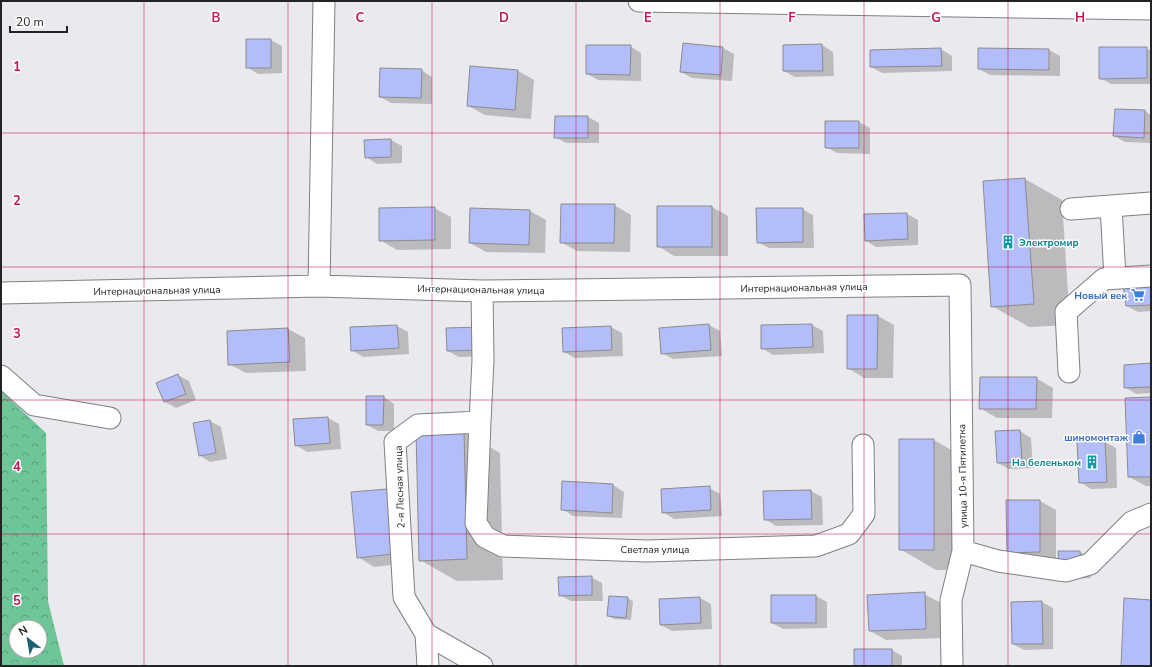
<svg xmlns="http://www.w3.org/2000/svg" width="1152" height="667" font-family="'Nunito Sans',sans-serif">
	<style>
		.forest { fill: url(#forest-crowns); fill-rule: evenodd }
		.shadow { fill: #0003 }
		.building { fill: #b3bdfa; stroke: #8b8c8f }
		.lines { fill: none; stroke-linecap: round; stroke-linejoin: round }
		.minor-casing { stroke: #7f8083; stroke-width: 23 }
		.minor { stroke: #fff; stroke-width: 21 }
		.grid { fill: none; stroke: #c2185b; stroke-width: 1; stroke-opacity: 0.55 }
		.labels { text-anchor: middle; stroke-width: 3; stroke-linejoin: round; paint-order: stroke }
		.culture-label { font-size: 10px; font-weight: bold; fill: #0d838f; stroke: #fff; text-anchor: start }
		.street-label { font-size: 10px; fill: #222324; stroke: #fff }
		.shop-label { font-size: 10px; font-weight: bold; fill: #366cbe; stroke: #fff; text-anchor: end }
		.grid-label { font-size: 13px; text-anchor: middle; font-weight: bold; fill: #c2185b; stroke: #fff; stroke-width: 3; stroke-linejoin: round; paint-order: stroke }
	</style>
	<defs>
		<pattern id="forest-crowns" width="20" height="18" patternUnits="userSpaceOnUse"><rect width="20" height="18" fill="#6ec698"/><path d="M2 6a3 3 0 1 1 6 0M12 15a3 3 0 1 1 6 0" fill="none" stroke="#5aa07c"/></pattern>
	</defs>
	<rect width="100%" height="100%" fill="#eaeaee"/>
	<path class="forest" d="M1,391l45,42 2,168 16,65h-63zM16,627h24v24h-24z"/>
	<path class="shadow" d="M271,40l11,6v27l-24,1 -11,-7z
		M684,44l39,4 11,6 -2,27 -40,-3 -11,-6z
		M822,45l11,7 1,24 -39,1 -11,-6v-25z
		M630,46l11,7v28l-43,-1 -11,-6z
		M1146,48l5,3v33h-40l-11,-6z
		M941,49l11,7v15l-70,2 -11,-6z
		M979,49l70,1 11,6v20l-70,-1 -11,-6z
		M471,68l47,3 16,9 -3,39 -46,-4 -17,-9z
		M421,70l11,7v27l-41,-1 -11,-6z
		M1145,111l6,4v28l-26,-1 -11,-6z
		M588,117l11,6v20h-33l-11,-6z
		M826,122h33l11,6v26l-33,-1 -11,-6z
		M391,140l11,6v17l-25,1 -11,-7z
		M1025,179l37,21 8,125 -41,2 -37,-21 -8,-124z
		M614,205l17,10 -1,37 -53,-1 -16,-9z
		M712,207l16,9v40h-54l-16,-10z
		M434,208l17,9v32l-54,1 -17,-10z
		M802,209l11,6 1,33h-45l-11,-6z
		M530,211l16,9 -1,33 -59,-1 -16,-9z
		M907,214l11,6v25l-42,2 -11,-7z
		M1151,284v27l-13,1 -11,-6z
		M878,316l16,9 -1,53h-29l-16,-10z
		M709,325l11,6 2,25 -49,3 -11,-6z
		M812,325l11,6 1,22 -51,2 -11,-7v-22z
		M397,326l11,6 1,22 -46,3 -11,-7 -1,-22z
		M611,327l11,6 1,23 -48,2 -11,-6z
		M480,328l12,28 -33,1 -11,-6z
		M288,329l17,9 1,33 -60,2 -17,-9 -1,-32z
		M1151,364v29l-15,1 -11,-7z
		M178,375l11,6 7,19 -20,8 -11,-6 -7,-19z
		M1036,378l17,10 -1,30h-55l-17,-10z
		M384,397l10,7v27h-16l-11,-6z
		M1151,398v88h-5l-17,-9z
		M328,418l11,6 2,25 -34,3 -11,-7z
		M210,421l11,6 6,32 -17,3 -11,-7 -5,-31z
		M1020,431l11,7 2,30 -24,1 -11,-6z
		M464,432l36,21 3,127 -46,1 -37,-21z
		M934,440l36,21v109h-34l-36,-21z
		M1105,442l11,6 1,40 -26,1 -11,-7z
		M563,482l50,3 11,7 -2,26 -49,-2 -11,-7z
		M709,488l11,6 2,22 -48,3 -11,-7z
		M386,490l17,9 6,64 -35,4 -16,-10z
		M811,491l11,6 1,28 -47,1 -11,-7 -1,-27z
		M1040,501l16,9v51l-48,-9z
		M1080,552l11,6v20l-20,1z
		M591,577l11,6 1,18h-32l-11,-6z
		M924,594l17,9 1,35 -56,2 -16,-9z
		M816,596l11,6v26l-44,1 -11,-6z
		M627,598l6,3 -2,19 -17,-1 -6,-3z
		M700,598l11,6 1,25 -40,2 -11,-6z
		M1042,602l11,6v41l-29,1 -11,-6z
		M892,650l10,6v10h-47z"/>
	<path class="building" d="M246,39h25v29h-25z
		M683,43l40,4 -2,28 -41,-3z
		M822,44l1,27h-40v-26z
		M586,45h45l-1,30 -44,-1z
		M1099,47h48v31l-48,1z
		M941,48l1,18 -72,1v-17z
		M978,48l71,1v21l-71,-1z
		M470,66l48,4 -3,40 -48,-4z
		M380,68l42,1 -1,29 -42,-1z
		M1115,109l30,1 -1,28 -31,-2z
		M555,116h33v22h-34z
		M825,121h34v27h-34z
		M391,139v18l-26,1 -1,-18z
		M1025,178l9,126 -43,3 -8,-126z
		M561,204h54l-1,39h-54z
		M657,206h55v41h-55z
		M435,207v33l-56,1v-33z
		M470,208l60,2 -1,35 -60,-2z
		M756,208h47v34l-46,1z
		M907,213l1,26 -43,2 -1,-27z
		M1151,283v22l-25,1 -3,-21z
		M847,315h31l-1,54h-30z
		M709,324l2,26 -50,4 -2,-26z
		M812,324l1,23 -52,2v-24z
		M397,325l2,23 -48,3 -1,-24z
		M611,326l1,24 -49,2 -1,-24z
		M480,327l1,23 -34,1 -1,-23z
		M288,328l2,34 -62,3 -1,-34z
		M1151,363v24l-27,1v-23z
		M178,374l8,20 -22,8 -8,-19z
		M980,377h57l-1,32h-57z
		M366,396h18l-1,29h-17z
		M1151,397v80h-23l-3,-79z
		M328,417l2,26 -35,3 -2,-27z
		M210,420l6,33 -17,3 -6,-33z
		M1020,430l2,32 -25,1 -2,-32z
		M464,431l3,128 -48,2 -3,-129z
		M899,439h35v111h-35z
		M1105,441l2,41 -28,1 -2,-41z
		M562,481l51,3 -1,29 -51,-3z
		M710,486l1,24 -49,3 -1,-24z
		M387,489l6,65 -36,4 -6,-66z
		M811,490l1,29 -48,1 -1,-29z
		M1006,500h34v52l-33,1z
		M1058,551h22l1,22 -22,1z
		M592,576v19l-33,1 -1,-19z
		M925,592l1,37 -57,2 -2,-36z
		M771,595h45v28h-45z
		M609,596l19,1 -2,21 -19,-2z
		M700,597l1,26 -41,2 -1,-26z
		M1124,598l27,2v66h-30z
		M1042,601l1,43h-31l-1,-42z
		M854,649h38v17h-38z"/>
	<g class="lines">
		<g class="minor-casing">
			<path id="minor" d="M639,1l512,8
				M1111,206l4,72
				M1071,209l80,-6
				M319,286l5,-285
				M482,291l1,69 -3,62 -62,3 -23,17 9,155 22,37 56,32
				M1,293l318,-7 163,5 478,-6 3,266 -12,49 1,66
				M1069,372l-3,-60 38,-33 47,-3
				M1,376l33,29 76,13
				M480,422l-4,101 9,14 18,9 144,5 169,-5 33,-12 15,-20 -1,-69
				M963,551l35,10 68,10 24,-7 42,-42 19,-8
				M426,634l2,32"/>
		</g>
		<use href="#minor" class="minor"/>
	</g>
	<path class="grid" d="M144,1v665M288,1v665M432,1v665M576,1v665M720,1v665M864,1v665M1008,1v665M1,133h1150M1,267h1150M1,400h1150M1,534h1150"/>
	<defs>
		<g id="building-bare" transform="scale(1.08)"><path d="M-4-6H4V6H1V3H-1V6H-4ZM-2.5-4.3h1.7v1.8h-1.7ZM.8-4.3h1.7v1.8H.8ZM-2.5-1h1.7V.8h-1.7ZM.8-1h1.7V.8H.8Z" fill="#0f9aa8" stroke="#fff" stroke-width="2.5" paint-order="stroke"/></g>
		<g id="supermarket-bare" transform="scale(1.08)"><path d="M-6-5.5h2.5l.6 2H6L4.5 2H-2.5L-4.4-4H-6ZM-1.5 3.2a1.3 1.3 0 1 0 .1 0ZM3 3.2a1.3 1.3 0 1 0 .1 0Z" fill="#3f7fe0" stroke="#fff" stroke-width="2.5" paint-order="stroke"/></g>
		<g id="shop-bare" transform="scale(1.08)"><path d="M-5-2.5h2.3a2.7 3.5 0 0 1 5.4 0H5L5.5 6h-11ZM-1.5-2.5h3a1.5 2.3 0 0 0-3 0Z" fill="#3f7fe0" stroke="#fff" stroke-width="2.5" paint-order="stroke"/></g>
	</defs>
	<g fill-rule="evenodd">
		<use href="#building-bare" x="1008" y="242"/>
		<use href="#supermarket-bare" x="1138" y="295"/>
		<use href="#shop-bare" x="1139" y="437"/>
		<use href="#building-bare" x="1092" y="462"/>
	</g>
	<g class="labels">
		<g class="culture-label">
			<text x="1019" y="246">Электромир</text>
			<text x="1081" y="466" text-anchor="end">На беленьком</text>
		</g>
		<g class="street-label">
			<text transform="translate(804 287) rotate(-1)" y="4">Интернациональная улица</text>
			<text transform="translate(481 289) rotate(1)" y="4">Интернациональная улица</text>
			<text transform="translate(157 290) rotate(-1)" y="4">Интернациональная улица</text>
			<text transform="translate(962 476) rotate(-91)" y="4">улица 10-я Пятилетка</text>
			<text transform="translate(399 487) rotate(-92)" y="4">2-я Лесная улица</text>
			<text x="655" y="553">Светлая улица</text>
		</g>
		<g class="shop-label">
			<text x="1127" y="299">Новый век</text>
			<text x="1128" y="441">шиномонтаж</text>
		</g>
	</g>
	<g class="grid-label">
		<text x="216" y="22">B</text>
		<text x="360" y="22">C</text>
		<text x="504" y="22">D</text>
		<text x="648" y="22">E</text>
		<text x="792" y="22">F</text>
		<text x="936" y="22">G</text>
		<text x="1080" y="22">H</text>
		<text x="17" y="71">1</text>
		<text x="17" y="205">2</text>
		<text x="17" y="338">3</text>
		<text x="17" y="471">4</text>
		<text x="17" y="605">5</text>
	</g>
	<rect width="1152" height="667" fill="none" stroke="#222324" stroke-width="4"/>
	<g transform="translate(28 639) rotate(329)"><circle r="19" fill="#ffffff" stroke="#a7a7a7"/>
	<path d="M0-3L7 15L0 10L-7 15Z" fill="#1a6271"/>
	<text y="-6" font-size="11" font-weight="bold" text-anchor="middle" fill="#222324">N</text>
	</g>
	<path d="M10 26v6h57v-6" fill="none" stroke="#222324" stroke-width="2"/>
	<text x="16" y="26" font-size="12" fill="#222324" stroke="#ffffff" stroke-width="3" paint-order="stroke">20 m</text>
</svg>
